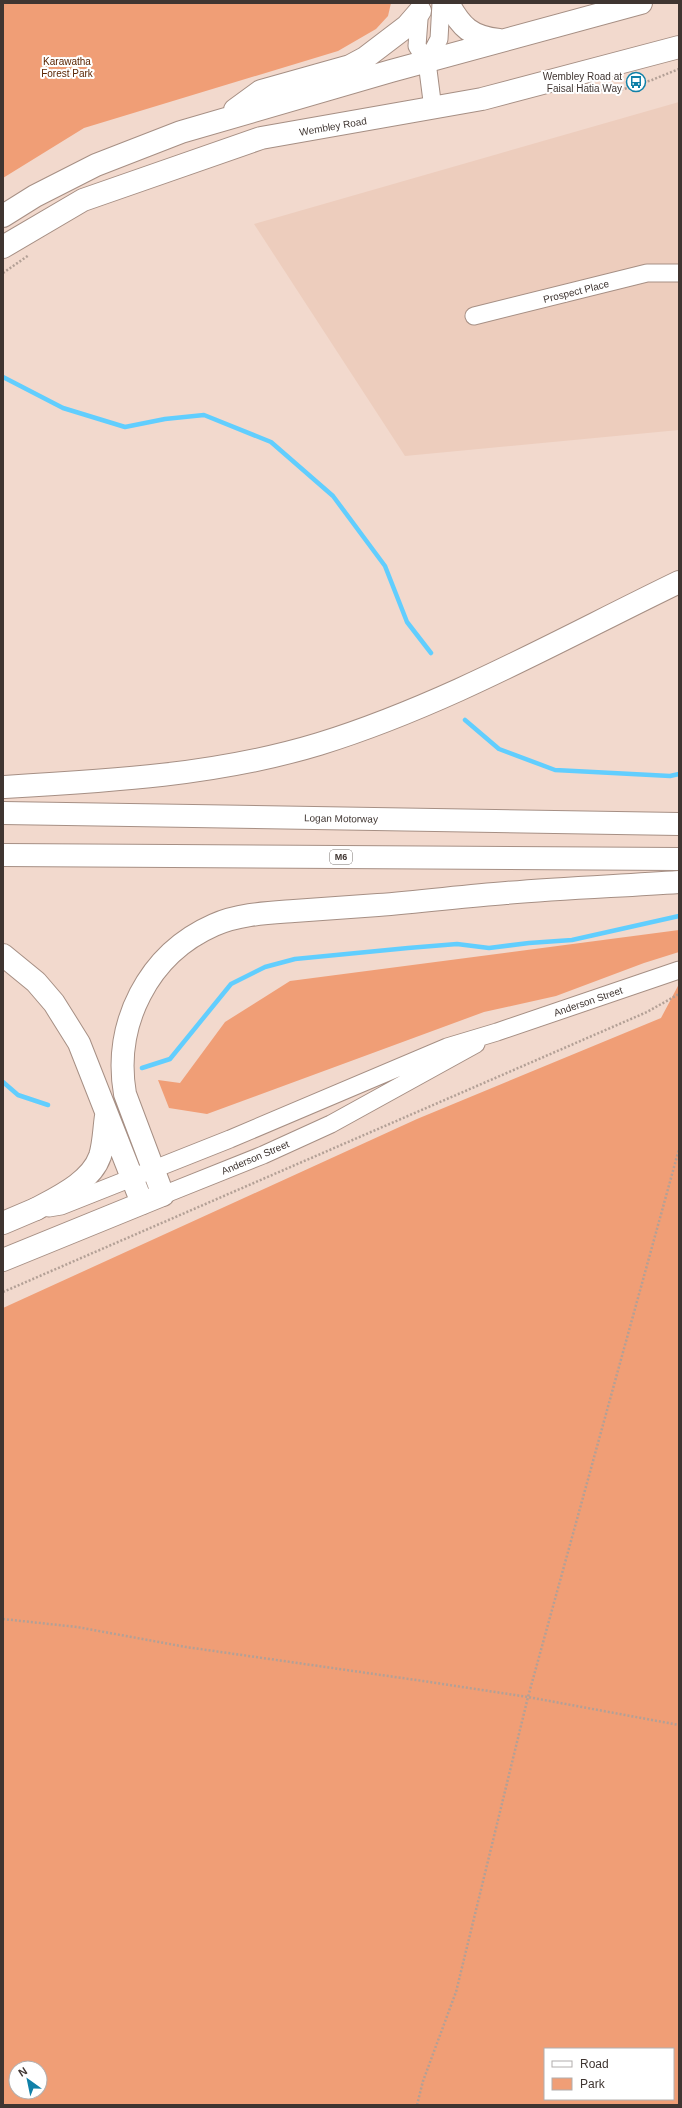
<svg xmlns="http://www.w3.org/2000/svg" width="682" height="2108" font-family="Arial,sans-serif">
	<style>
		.built { fill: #edcdbd }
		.green { fill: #f09e76; fill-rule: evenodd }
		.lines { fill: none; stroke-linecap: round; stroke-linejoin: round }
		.stream { stroke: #61cefe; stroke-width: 4.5 }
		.minor-casing { stroke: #a68f84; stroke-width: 19 }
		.secondary-casing { stroke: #a68f84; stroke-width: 24 }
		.motorway-casing { stroke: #a68f84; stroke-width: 24 }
		.path { stroke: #b3a096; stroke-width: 2.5; stroke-dasharray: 2 2; stroke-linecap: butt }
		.minor { stroke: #fff; stroke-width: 17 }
		.secondary { stroke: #fff; stroke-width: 22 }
		.motorway { stroke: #fff; stroke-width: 22 }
		.labels { text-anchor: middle; stroke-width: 4; stroke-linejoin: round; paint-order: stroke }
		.shield { fill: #fff; stroke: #79726f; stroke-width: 1 }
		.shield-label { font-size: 9px; font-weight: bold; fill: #3f3531 }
		.park-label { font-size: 10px; fill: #5b2503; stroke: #fff }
		.poi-label { font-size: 10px; fill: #3f3531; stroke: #fff; text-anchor: end }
		.street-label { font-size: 10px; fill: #3f3531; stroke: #fff }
	</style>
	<rect width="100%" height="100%" fill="#f2d9cd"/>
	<path class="built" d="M679,102v328l-274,26 -151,-232z"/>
	<path class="green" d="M3,3h388l-3,13 -12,13 -38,22 -254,77 -81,50z
		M679,930v22l-35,11 -88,33 -72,16 -277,102 -38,-6 -11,-28 22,3 45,-61 65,-41z
		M679,984v1121h-676v-797l414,-189 244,-101zM545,2049h128v50h-128zM16,2068h24v24h-24z"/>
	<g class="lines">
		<path class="stream" d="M3,377l60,31 62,19 40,-8 39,-4 67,27 62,54 52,70 22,56 24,31
			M465,720l34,29 56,21 115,6 9,-2
			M142,1068l28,-9 61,-75 34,-17 30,-8 113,-11 49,-4 32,4 40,-5 43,-3 107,-24
			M3,1082l15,13 30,10"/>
		<g class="minor-casing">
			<path id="minor" d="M420,6l-3,40 10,16 6,47
				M427,62l12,-23 2,-36
				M474,316l173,-43h32
				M163,1195l100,-40 68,-31 145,-80
				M49,1208l12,-2 169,-67 217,-92 50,-15 182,-62"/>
		</g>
		<g class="secondary-casing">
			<path id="secondary" d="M448,3c13,24 23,34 51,37
				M235,110l26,-19 89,-25 15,-8 42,-32 13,-15
				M3,216l32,-20 61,-31 85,-33 210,-61 250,-68
				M3,247l80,-47 178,-62 221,-39 197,-52
				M3,1223l33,-14
				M3,1260l157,-64"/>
		</g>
		<g class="motorway-casing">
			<path id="motorway" d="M3,787c106,-6 214,-12 316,-43 126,-39 242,-105 360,-162
				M3,813l676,11
				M3,855l676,4
				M3,955l33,27 18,21 25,40 63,160
				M163,1195l-38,-101c-12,-70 23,-140 89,-169 25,-11 53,-12 80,-14 28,-2 56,-4 84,-6 43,-3 86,-9 128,-12 58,-5 115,-7 173,-11
				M36,1209c22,-12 55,-27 64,-53 4,-13 4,-27 6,-40"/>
		</g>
		<path class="path" d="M589,91l32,-1 31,-10 27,-11
			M3,273l26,-18
			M3,1292l644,-280 32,-18
			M3,1619l74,8 109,20 237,34 105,16 151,28
			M417,2105l6,-24 33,-89 72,-295 151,-548"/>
		<use href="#minor" class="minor"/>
		<use href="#secondary" class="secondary"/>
		<use href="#motorway" class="motorway"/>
	</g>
	<defs>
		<g id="bus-ring" transform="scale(1)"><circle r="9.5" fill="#fff" stroke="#1080a8" stroke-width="1.5"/><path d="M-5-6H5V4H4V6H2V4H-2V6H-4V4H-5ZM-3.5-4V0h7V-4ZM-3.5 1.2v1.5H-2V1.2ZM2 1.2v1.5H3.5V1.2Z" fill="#1080a8"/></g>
	</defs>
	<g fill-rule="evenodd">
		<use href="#bus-ring" x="636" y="82"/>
	</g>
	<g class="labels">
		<rect class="shield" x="330" y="850" width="22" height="14" rx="3"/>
		<g class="shield-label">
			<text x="341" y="860">M6</text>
		</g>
		<g class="park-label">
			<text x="67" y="65">Karawatha<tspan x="67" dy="12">Forest Park</tspan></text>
		</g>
		<g class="poi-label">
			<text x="622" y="80">Wembley Road at<tspan x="622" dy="12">Faisal Hatia Way</tspan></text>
		</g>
		<g class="street-label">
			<text transform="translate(333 126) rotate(-10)" y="4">Wembley Road</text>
			<text transform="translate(576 291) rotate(-14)" y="4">Prospect Place</text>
			<text transform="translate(341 818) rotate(1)" y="4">Logan Motorway</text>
			<text transform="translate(588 1001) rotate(-19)" y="4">Anderson Street</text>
			<text transform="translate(255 1157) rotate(-23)" y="4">Anderson Street</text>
		</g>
	</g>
	<rect width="682" height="2108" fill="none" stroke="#3f3531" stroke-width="8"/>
	<rect x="544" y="2048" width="130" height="52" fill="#ffffff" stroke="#b2aead"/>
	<rect x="552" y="2061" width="20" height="6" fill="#ffffff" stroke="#b2aead"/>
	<text x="580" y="2068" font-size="12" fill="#3f3531">Road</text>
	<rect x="552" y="2078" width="20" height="12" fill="#f09e76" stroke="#b2aead"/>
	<text x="580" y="2088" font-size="12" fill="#3f3531">Park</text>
	<g transform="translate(28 2080) rotate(327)"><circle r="19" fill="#ffffff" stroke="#b2aead"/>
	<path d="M0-3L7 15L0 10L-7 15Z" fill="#1080a8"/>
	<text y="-6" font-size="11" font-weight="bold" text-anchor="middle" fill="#3f3531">N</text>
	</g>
</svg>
